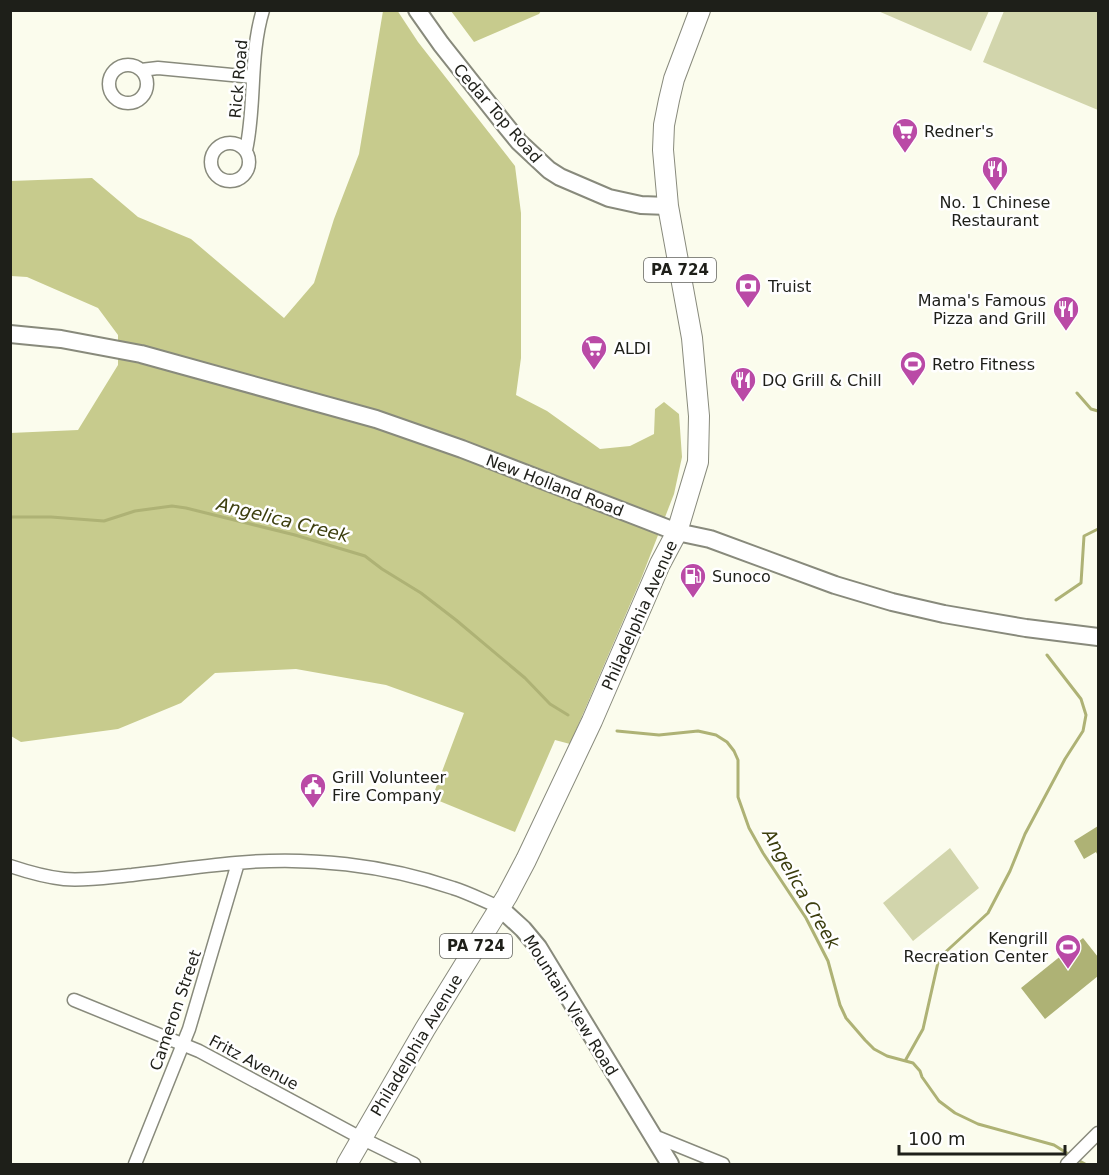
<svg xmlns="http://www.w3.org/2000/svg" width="1109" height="1175" font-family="'DejaVu Sans',sans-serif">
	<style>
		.green { fill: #d2d5ac }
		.forest { fill: #c7cb8d }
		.water { fill: #aeb275 }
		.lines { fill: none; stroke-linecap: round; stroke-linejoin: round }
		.stream { stroke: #aeb275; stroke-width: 3 }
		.street-casing { stroke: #888a7c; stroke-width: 15 }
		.secondary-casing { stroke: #888a7c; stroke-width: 20 }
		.primary-casing { stroke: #888a7c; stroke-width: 22 }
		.street { stroke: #fff; stroke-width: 12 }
		.secondary { stroke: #fff; stroke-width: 16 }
		.primary { stroke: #fff; stroke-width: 20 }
		.labels { text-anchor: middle; stroke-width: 5; stroke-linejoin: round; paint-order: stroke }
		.shield { fill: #fff; stroke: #62625e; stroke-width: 1.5 }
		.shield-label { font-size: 15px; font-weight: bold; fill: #1e1f19 }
		.street-label { font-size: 16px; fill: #1e1f19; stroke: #fff }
		.poi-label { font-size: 16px; fill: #1e1f19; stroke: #fff; text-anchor: start }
		.water-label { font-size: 18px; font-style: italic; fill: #3c3e0e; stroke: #fff }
	</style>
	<rect width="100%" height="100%" fill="#fbfced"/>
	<path class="green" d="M878,11h111l-18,40z
		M1004,11h94v99l-115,-48z
		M950,848l29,40 -66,53 -30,-38z"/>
	<path class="forest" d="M397,10l21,32 97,124 6,47v145l-5,37 31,16 53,38 30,-3 24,-12 1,-25 9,-7 15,12 3,43 -8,37 -33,85 -71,165 -15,-4 -40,92 -83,-34 32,-85 -78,-28 -90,-16 -81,4 -34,30 -63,26 -97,13 -10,-6 -1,-303 68,-3 40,-65v-30l-20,-27 -71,-31 -16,-1v-95l81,-3 46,39 53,22 93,79 30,-35 20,-64 25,-65 24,-143z
		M451,11h90l-2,3 -65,28z"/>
	<path class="water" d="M1098,826v30l-2,-4 -12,7 -10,-18z
		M1083,938l15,19v19l-53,43 -24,-31z"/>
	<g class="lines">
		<path class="stream" d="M1077,393l14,16 7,2
			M10,517h41l53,4 31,-10 37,-5 14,2 109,27 70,21 17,13 39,24 35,27 69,58 25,26 18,11
			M1056,600l25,-17 3,-47 14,-7
			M617,731l42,4 39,-4 18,4 11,7 7,9 4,9v37l11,31 14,25 43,65 22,43 12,44 6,13 19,22 9,9 13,7 26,7 7,8 2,6 17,24 16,12 23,11 76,21 16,10
			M905,1061l18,-32 16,-71 49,-45 22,-42 15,-37 40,-75 18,-28 3,-16 -5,-16 -34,-44
			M1076,1159l9,5"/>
		<g class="street-casing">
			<path id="street" d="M109 84a19 19 0 1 1 38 0a19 19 0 1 1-38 0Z
				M141,70l17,-2 95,9
				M211 162a19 19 0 1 1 38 0a19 19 0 1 1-38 0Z
				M246,150c10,-45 3,-94 17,-140
				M10,866c18,6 35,11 54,13 22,2 45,-2 68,-4 35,-4 70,-9 104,-12 73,-7 149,2 217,25 16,5 31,13 46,19
				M74,1000l125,51 162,87 53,26
				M654,1138h5l64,26
				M135,1164l54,-135 49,-166
				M1067,1164l31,-31"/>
		</g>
		<g class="secondary-casing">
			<path id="secondary" d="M417,10l24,34 65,82 13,16 30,28 11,7 49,21 32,7 27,1
				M10,334l51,5 80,15 235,65 86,30 215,83 33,7 125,46 57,17 52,12 82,14 72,9
				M499,907l24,22 15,18 132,217"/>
		</g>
		<g class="primary-casing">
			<path id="primary" d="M347,1164l78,-135 82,-133 19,-36 66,-139 68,-157 17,-32 21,-70 1,-46 -7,-78 -24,-132 -5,-56 1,-25 5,-25 5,-21 26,-69"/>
		</g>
		<use href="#street" class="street"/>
		<use href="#secondary" class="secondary"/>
		<use href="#primary" class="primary"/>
	</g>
	<defs>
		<g id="supermarket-pin" transform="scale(1.35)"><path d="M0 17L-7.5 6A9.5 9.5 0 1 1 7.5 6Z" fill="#ba4aa6" stroke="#fff"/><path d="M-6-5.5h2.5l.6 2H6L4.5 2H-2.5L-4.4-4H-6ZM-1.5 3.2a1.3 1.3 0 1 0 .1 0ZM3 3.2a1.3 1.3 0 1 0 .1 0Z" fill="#fff"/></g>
		<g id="restaurant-pin" transform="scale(1.35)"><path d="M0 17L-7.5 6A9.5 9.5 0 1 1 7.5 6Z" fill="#ba4aa6" stroke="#fff"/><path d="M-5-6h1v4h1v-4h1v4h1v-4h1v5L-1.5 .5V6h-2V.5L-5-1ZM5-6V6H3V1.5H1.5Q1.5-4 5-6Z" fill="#fff"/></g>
		<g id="bank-pin" transform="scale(1.35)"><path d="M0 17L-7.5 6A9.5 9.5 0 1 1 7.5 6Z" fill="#ba4aa6" stroke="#fff"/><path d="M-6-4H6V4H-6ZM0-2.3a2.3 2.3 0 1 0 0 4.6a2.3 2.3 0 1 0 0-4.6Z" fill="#fff"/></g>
		<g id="stadium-pin" transform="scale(1.35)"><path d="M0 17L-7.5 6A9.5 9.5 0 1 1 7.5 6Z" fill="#ba4aa6" stroke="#fff"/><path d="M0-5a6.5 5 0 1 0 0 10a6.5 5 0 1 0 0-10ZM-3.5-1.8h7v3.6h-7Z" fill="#fff"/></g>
		<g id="fuel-pin" transform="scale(1.35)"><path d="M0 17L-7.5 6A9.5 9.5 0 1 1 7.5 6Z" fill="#ba4aa6" stroke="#fff"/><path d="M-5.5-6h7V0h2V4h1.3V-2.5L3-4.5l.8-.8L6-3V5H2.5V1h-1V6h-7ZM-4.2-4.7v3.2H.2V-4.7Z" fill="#fff"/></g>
		<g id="civic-pin" transform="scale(1.35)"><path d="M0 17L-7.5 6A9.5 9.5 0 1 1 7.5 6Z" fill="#ba4aa6" stroke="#fff"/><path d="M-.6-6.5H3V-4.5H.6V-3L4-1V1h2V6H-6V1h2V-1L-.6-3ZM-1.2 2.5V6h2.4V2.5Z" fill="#fff"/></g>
	</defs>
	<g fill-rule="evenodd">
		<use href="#supermarket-pin" x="905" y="131"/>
		<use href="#restaurant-pin" x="995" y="169"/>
		<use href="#bank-pin" x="748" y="286"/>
		<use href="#restaurant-pin" x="1066" y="309"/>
		<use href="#supermarket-pin" x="594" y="348"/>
		<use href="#stadium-pin" x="913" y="364"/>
		<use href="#restaurant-pin" x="743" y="380"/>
		<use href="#fuel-pin" x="693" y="576"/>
		<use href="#civic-pin" x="313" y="786"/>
		<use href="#stadium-pin" x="1068" y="947"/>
	</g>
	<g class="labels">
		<g class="shield">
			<rect x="644" y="258" width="72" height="24" rx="4.5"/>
			<rect x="440" y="934" width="72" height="24" rx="4.5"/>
		</g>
		<g class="shield-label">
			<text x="680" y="275">PA 724</text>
			<text x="476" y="951">PA 724</text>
		</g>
		<g class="street-label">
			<text transform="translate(238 79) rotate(-85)" y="6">Rick Road</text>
			<text transform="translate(498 113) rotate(49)" y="6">Cedar Top Road</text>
			<text transform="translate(555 485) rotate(21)" y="6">New Holland Road</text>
			<text transform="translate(639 615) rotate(-66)" y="6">Philadelphia Avenue</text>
			<text transform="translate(571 1005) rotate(58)" y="6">Mountain View Road</text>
			<text transform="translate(175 1010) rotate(-71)" y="6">Cameron Street</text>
			<text transform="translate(416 1045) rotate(-59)" y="6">Philadelphia Avenue</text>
			<text transform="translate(254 1062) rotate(28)" y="6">Fritz Avenue</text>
		</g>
		<g class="poi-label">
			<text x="924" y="137">Redner's</text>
			<text x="995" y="208" text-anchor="middle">No. 1 Chinese<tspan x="995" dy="18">Restaurant</tspan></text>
			<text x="768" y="292">Truist</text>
			<text x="1046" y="306" text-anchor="end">Mama's Famous<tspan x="1046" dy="18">Pizza and Grill</tspan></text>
			<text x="614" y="354">ALDI</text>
			<text x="932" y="370">Retro Fitness</text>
			<text x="762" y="386">DQ Grill &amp; Chill</text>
			<text x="712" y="582">Sunoco</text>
			<text x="332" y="783">Grill Volunteer<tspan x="332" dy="18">Fire Company</tspan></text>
			<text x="1048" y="944" text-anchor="end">Kengrill<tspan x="1048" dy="18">Recreation Center</tspan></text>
		</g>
		<g class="water-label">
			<text transform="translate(283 520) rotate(14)" y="6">Angelica Creek</text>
			<text transform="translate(801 889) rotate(60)" y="6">Angelica Creek</text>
		</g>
	</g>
	<rect width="1109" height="1175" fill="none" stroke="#1e1f19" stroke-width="24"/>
	<path d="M899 1145v9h166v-9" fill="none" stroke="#1e1f19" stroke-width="3"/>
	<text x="908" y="1145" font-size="18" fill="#1e1f19" stroke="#ffffff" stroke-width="4.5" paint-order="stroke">100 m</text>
</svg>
